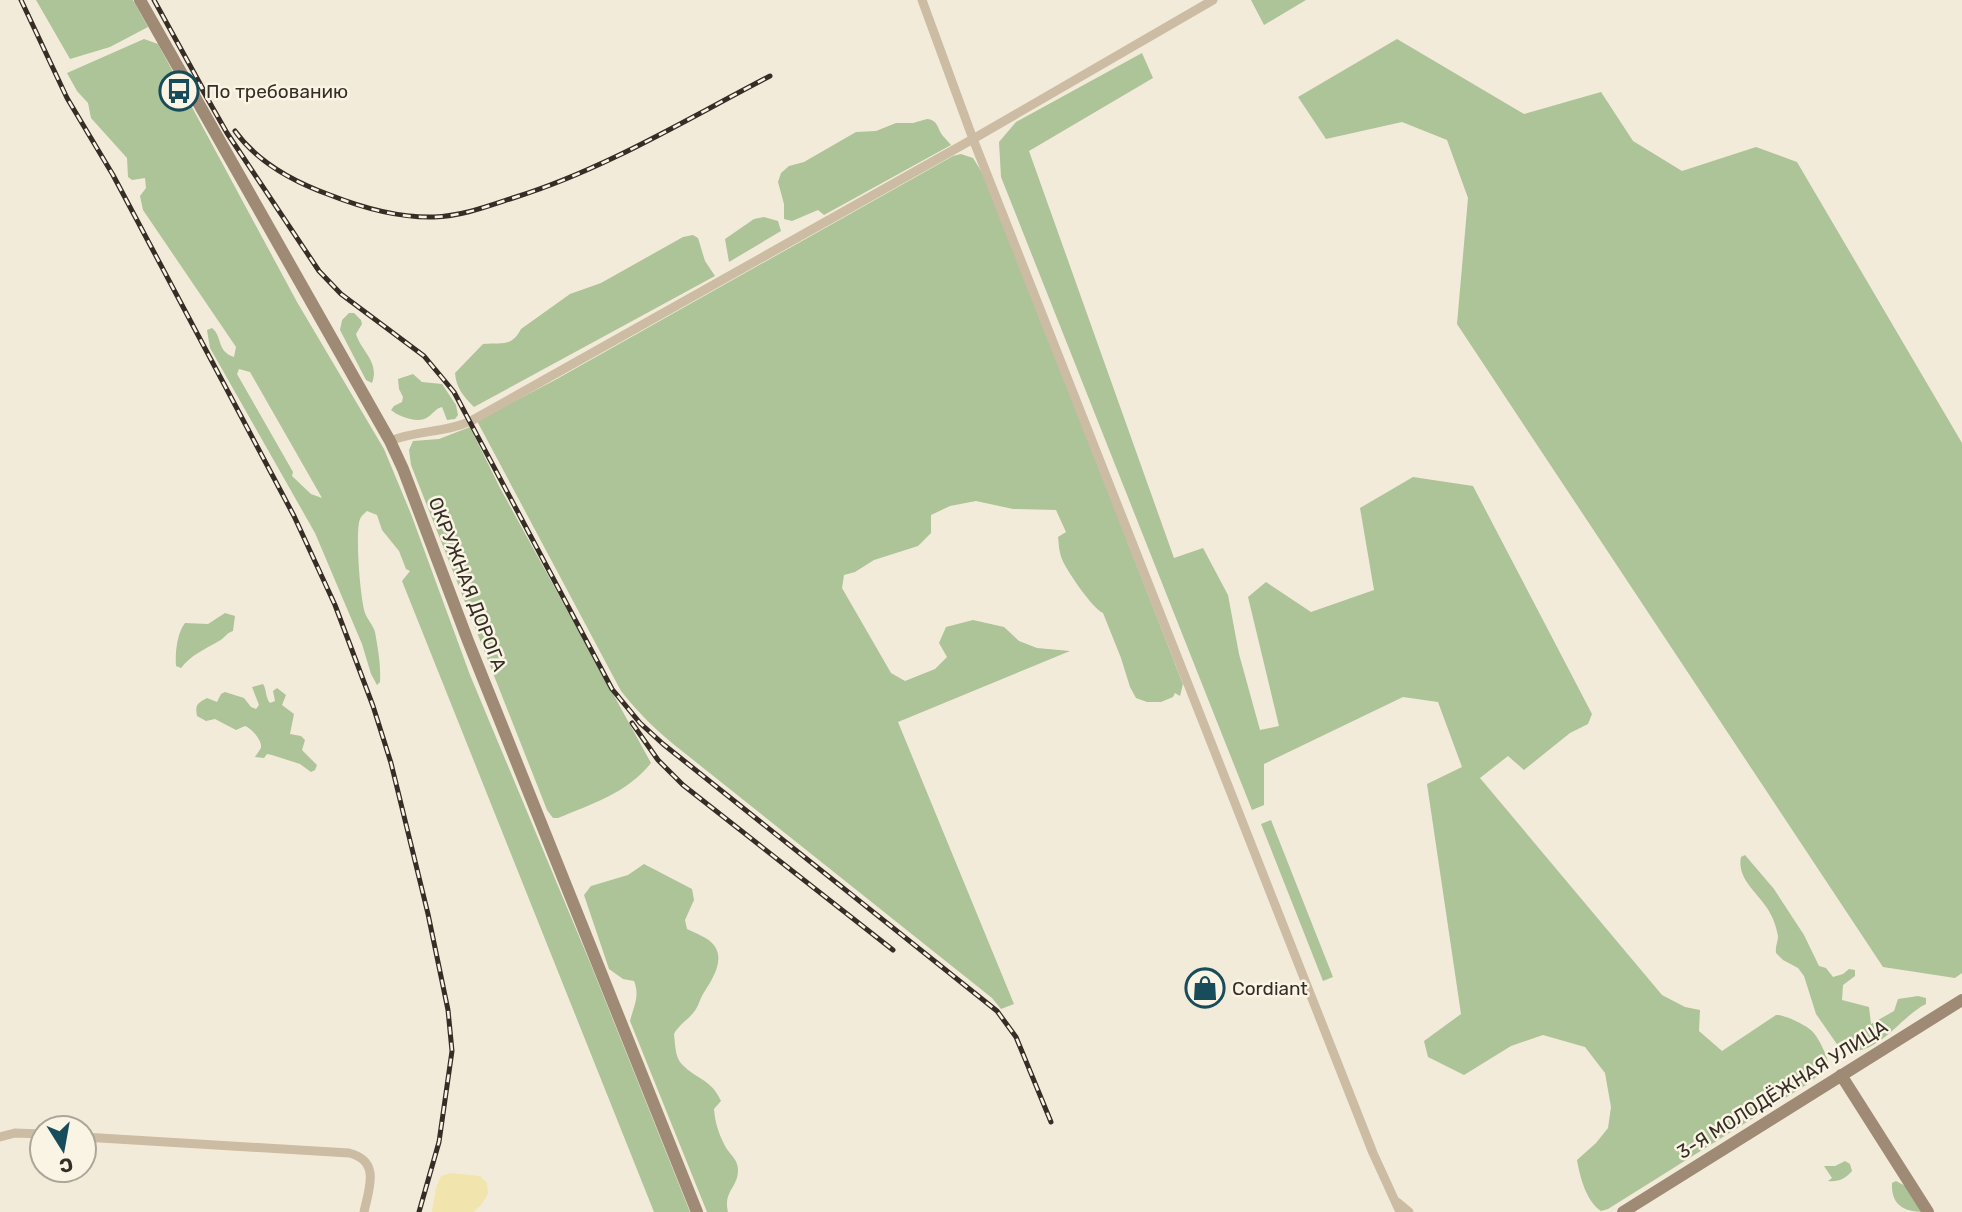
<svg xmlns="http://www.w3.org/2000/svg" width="1962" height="1212" font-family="Rubik,sans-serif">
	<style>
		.green { fill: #adc398; fill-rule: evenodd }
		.sand { fill: #f1e4ad }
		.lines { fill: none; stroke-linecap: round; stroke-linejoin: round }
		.minor { stroke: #ccbca4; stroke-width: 9 }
		.secondary { stroke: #9f8b75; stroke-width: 12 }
		.rail-casing { stroke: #362e26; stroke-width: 5 }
		.rail { stroke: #faf4e5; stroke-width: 2.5; stroke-dasharray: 8; stroke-linecap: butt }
		.labels { text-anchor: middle; stroke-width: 5; stroke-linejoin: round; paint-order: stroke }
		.poi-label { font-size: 19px; fill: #362e26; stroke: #faf4e5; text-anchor: start }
		.street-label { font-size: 19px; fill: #362e26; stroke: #faf4e5 }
	</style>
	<rect width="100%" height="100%" fill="#f3ebd9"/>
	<path class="green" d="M36,0h97l15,27 -38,20 -40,12z
		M1251,0h55l-42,25z
		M144,39l14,5 139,258 87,147 27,65 59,161 121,290 99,247h-36l-252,-631 8,-10 -4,-2 -7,-18 -17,-21 -5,-15 -10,-4c-3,3 -5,4 -7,8 -5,12 0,79 5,94 2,6 8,12 10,19 3,17 6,33 5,50l-3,3 -6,-11 -9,-30 -47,-111 -105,-185 -3,-18 5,-2c11,9 4,23 22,29l2,-10 -93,-137 -3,-14 6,-8 -1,-10 -13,2 -4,-3 -1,-19 -36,-40 -3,-15 -11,-12 -10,-18zM239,369l11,3 72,126 -11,-4 -19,-18 1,-4 -56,-98z
		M1397,39l127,75 77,-22 32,49 49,30 74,-24 41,15 165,281v530l-7,5 -72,-11 -426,-643 11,-126 -21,-58 -45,-18 -76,17 -28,-42z
		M1142,53l11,25 -124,73 145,407 29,-10 25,47 11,59 21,76 19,-4 -31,-129 18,-15 45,30 63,-22 -14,-82 53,-31 60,9 119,228 -4,10 -18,9 -46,37 -16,-14 -28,22 182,217 23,12 15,3 -1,21 23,20 54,-36c7,-1 30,10 36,16 7,7 16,26 17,36l-23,18 -198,124 -7,2c-15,-10 -21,-34 -24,-51l19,-17 12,-15 3,-21 -6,-34 -20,-26 -42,-12 -32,11 -47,29 -36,-18 -4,-16 37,-27 -34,-230 35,-17 -24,-65 -35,-5 -139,67v41l-12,5 -251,-633 -2,-35 17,-20z
		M927,119c12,1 10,11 17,18 2,3 5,5 7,8l-127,70 -6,-5 -26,11 -8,-2v-15l-6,-22 3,-9 8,-7 15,-4 52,-30 20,-1 20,-8h17z
		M961,154l12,4 13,21 197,505 -3,12 -5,-3 -2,4 -12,5h-14l-11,-4 -6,-11 -9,-29 -18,-45c-10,-4 -37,-43 -41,-54 -3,-7 -3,-14 -4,-22l8,-5 -10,-22 -43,-1 -37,-8 -26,5 -19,9v18l-13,13 -44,14 -19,12 -11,3 -2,13 49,85 14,8 30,-12 12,-12 -8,-14 7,-16 27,-7 31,7 15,14 18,7 33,3 -172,71 116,282 -13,5 -9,-11 -310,-247c-23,-18 -43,-37 -61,-60l-144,-270 78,-41 398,-224z
		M764,217l14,4 3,10 -52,31 -4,-23 29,-20z
		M693,235l5,3 7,23 10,15 -241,131c-10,-10 -18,-19 -19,-34l28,-29c18,-2 28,4 38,-15l49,-35 31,-11 82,-46z
		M349,313h5l7,7 1,4 -6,10c5,17 24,28 16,49l-6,-3 -26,-50 2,-10z
		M413,374l9,8 20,2 14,21 2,10 -3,4 -8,1 -5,-13c-7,2 -8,6 -14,10 -9,7 -29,0 -37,-7l3,-4 8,-4 1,-5 -4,-8 -1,-10z
		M470,427l29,59 152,277c-24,30 -59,41 -93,55h-5l-6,-8 -136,-345 -2,-15 4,-9 26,-2z
		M225,613l10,3 -2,15c-7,2 -8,7 -14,10 -14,8 -28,14 -38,27l-5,-2c-1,-13 1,-33 9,-43l23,1z
		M263,684c4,6 2,13 7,19l5,-2 -2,-10 4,-3 9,7 -4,10 12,9 -4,20 11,2 4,4 -3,10 15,15 -2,5 -4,2 -11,-8 -28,-9 -5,-1 -3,4 -9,-1c1,-2 6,-8 6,-10 1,-7 -10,-19 -16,-21l-9,4 -21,-11 -9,2 -9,-5c-2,-11 0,-13 10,-18l10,4 4,-8 4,-2 19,6 7,9 5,2 3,-4 -7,-18z
		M1271,820l62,157 -10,4 -62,-157z
		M1745,855l29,34 30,46 15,31 7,2 7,9 10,-3 6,-5 6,1v6l-12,9 -1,15 27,7 2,17 23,-13 4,-12 20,-3 8,2v6c-28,14 -49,55 -85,46l-25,-36 -12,-38 -6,-8 -15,-8 -7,-7c-1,-6 2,-11 2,-17 -1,-6 -4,-16 -7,-21 -9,-20 -35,-34 -30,-58z
		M644,864l48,25 2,11 -9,20 2,9c8,4 19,8 25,14 15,15 0,37 -9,51 -3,5 -4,10 -7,15 -6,10 -17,15 -22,25 1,8 1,21 6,28 14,17 31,16 41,39l-7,8c1,14 5,25 11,37 5,9 13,13 13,24 0,18 -15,21 -10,42h-21l-77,-191c4,-16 10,-25 4,-40l-11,-2 -14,-10 -25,-74 7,-9 37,-11z
		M1845,1161l5,3 2,7c-7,8 -13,11 -24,10l4,-3 -8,-12h11z
		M1896,1181l13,7 17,24c-20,0 -35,-5 -34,-29z"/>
	<path class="sand" d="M450,1173l30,3 7,7 1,11 -7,11 -8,7h-41l4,-24 5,-12z"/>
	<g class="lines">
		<path class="minor" d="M922,0l51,139 400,1014 27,59
			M390,441c26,-11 55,-8 81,-20l502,-282 240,-139
			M0,1137l15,-4 27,1
			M84,1137l265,16c32,8 20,35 15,59
			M1397,1202l12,10"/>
		<path class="secondary" d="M140,0l250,441 13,28 65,172 229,571
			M1841,1075l87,137
			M1623,1212l339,-212"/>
		<g class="rail-casing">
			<path id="rail" d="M21,0l46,98 46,77 181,341 41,89 38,101 18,57 37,151 20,96 4,41 -13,91 -20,70
				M154,0l49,89
				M198,82l29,51 92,138 22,23 83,62 30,36 158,297 28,34 23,21 334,267 19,26 35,85
				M235,131c23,32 59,51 95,64 33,13 68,23 104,22 29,-1 54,-11 82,-20 89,-28 171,-78 254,-121
				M632,723l26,37 25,25 210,165"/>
		</g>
		<use href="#rail" class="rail"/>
	</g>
	<defs>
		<g id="bus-ring" transform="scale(2.0125)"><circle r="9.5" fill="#faf4e5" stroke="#194c5a" stroke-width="1.5"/><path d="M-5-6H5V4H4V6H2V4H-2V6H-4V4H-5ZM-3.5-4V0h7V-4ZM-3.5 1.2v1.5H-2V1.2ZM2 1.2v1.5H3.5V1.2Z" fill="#194c5a"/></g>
		<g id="shop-ring" transform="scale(2.0125)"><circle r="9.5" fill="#faf4e5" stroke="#194c5a" stroke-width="1.5"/><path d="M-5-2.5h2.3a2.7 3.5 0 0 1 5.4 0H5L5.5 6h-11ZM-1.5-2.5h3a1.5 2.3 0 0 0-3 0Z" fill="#194c5a"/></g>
	</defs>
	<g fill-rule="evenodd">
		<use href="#bus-ring" x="179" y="91"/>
		<use href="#shop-ring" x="1205" y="988"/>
	</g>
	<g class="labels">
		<g class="poi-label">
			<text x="206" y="98">По требованию</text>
			<text x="1232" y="995">Cordiant</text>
		</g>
		<g class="street-label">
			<text transform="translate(468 584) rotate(69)" y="7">ОКРУЖНАЯ ДОРОГА</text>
			<text transform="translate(1782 1089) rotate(-32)" y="7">3-Я МОЛОДЁЖНАЯ УЛИЦА</text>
		</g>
	</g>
	<g transform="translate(63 1149) rotate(169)"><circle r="33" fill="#faf4e5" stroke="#aca599" stroke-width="2"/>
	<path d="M0-5L12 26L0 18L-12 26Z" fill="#194c5a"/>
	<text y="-10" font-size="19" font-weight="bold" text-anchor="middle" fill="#362e26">С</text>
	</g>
</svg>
